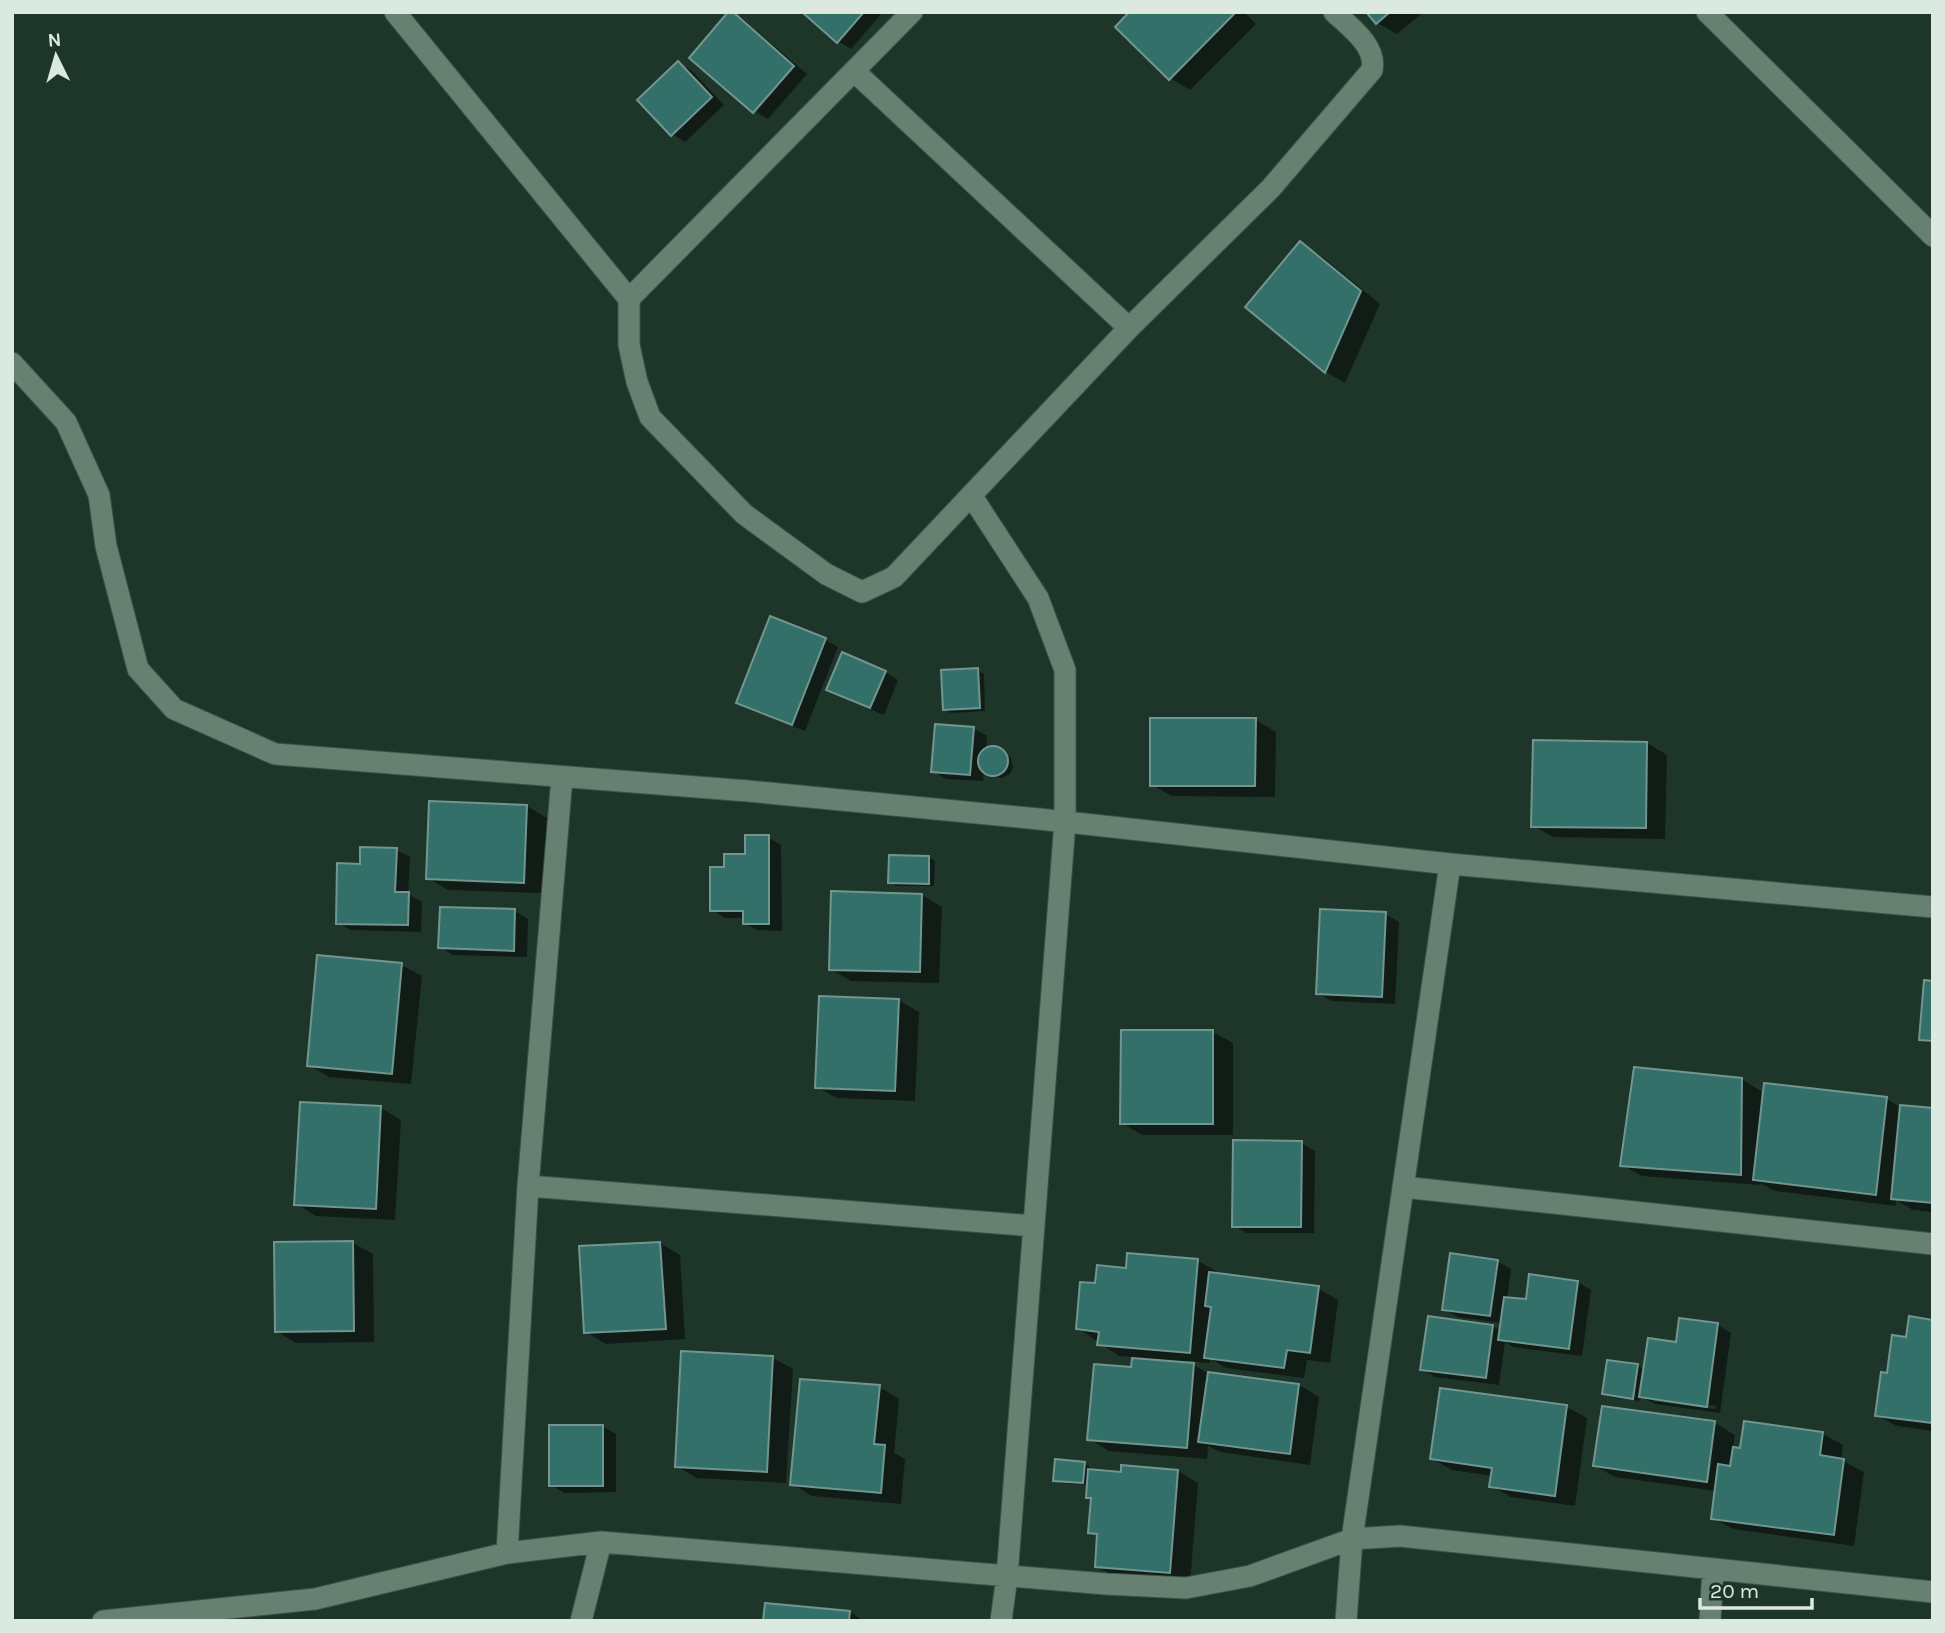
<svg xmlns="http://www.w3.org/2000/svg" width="1945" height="1633" font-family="Karla,sans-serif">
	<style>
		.shadow { fill: #0007; fill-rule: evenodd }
		.building { fill: #327069; stroke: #739590; stroke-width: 2 }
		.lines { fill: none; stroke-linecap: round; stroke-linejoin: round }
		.street-casing { stroke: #3d5347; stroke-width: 23 }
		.street { stroke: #668171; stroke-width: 21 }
	</style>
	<rect width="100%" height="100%" fill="#1e3629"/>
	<path class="shadow" d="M731,12l13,8 63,54 -39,45 -14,-8z
		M805,12h78l-32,37 -13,-8z
		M1132,12h112l12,12 -66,66 -20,-12z
		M1368,12h56l-27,22 -20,-11z
		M679,63l13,8 32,34 -39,37 -13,-8z
		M1300,243l20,12 60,49 -35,79 -19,-11 -79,-65z
		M771,618l54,22 13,7 -33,84 -54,-21 -13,-8z
		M977,670l7,4 1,37 -34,2 -6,-4z
		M885,672l13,8 -14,35 -43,-18 -13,-8z
		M1256,720l20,12 -1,65 -103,-1 -20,-11z
		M974,729l13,7 -1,13 12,-1 13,10 2,9 -3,7 -8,4 -9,-2 -9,-5 -1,10 -37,-2 -13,-8z
		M1647,743l20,12 -2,84 -112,-2 -20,-11z
		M527,806l20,12 -3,75 -96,-3 -20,-12z
		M768,837l13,8 1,86 -24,-1 -14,-7v-5h-19l-13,-8 14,-42 21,-13z
		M397,850l13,7 -2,37 14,8 -1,30 -70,-2 -13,-7 24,-58z
		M928,857l7,4 -1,25h-38l-6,-4z
		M922,895l20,12 -3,76 -88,-2 -20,-12z
		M515,911l13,8 -1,38 -74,-2 -13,-8z
		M1385,914l14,8 -4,82 -64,-3 -13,-8z
		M401,965l21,11 -11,108 -82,-7 -20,-12z
		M898,1000l21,12 -4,89 -78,-3 -21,-11z
		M1213,1032l20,11v92h-91l-20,-12z
		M1741,1079l20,12v13h3l2,-19 121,14 13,8 33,3v102l-20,-2 -17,-10v6l-121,-15 -15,-8v2l-118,-9 -20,-11z
		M381,1108l20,12 -6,100 -79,-4 -20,-12z
		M1301,1143l14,8 -1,82h-67l-13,-7z
		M353,1243l20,11 1,88 -78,1 -20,-12z
		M660,1243l20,12 5,84 -79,5 -20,-12z
		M1452,1255l46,7 13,7 -4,30 20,2 51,-19 13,8 -9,66 -69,-9 -8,-5 -6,43 -64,-8 -13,-8 7,-52 64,9 8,5 1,-8 -44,-6 -14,-8z
		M1198,1261l20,11v2l100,14 20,12 -8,63 -23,-3 -3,18 -78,-10 -16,-9v4l-24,-2 22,12 91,12 20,12 -9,68 -90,-13 -12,-6 -1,13 -98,-8 -20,-12 43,-70 1,-12 -14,-1 -41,-28 19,-43 30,-15z
		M1681,1320l37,5 13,8 -11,80 -65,-9 -15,-8 -1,5 -29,-4 -6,-3 34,-28 7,4 32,-26zM1653,1398l63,8 -1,3 -62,-8z
		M1933,1321v110l-36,-5 -21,-11 12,-40 20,-36z
		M773,1358l20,11 -7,114 -89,-5 -21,-12z
		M879,1387l20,12 -5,54 11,6 -4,45 -89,-8 -20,-12z
		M1441,1390l126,17 20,11 -12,88 -64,-9 -20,-11 2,-10 -41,-6 -20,-11z
		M1715,1423l20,12 -2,14 9,1 3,-27 78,11 20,11 -2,15 23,12 -10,74 -121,-17 -20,-11 3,-27 -101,-14 -20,-11z
		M602,1426l14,8v58l-52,1 -13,-8z
		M1084,1463l6,4v4l32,3 56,-3 20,12 -8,100 -74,-6 -20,-11 3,-29 -9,-5 3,-32 -5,-3 1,-12 -28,-2 -6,-3z
		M850,1612l14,9h-99z"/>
	<path class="building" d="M728,12h5l61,54 -41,47 -64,-55z
		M802,12h62l-27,31z
		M1129,12h107l-67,68 -54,-53z
		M1366,12h24l-14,12z
		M678,61l34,36 -41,39 -34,-36z
		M1300,241l61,50 -36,82 -80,-66z
		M770,616l56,22 -34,87 -56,-22z
		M842,652l44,19 -16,37 -44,-18z
		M978,668l2,40 -37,2 -2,-40z
		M1150,718h106l-1,68h-105z
		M935,724l39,3 -4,48 -39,-3z
		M1533,740l114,2 -1,86 -115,-1z
		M978 761a15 15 0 1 1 30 0a15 15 0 1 1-30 0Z
		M429,801l98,4 -3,78 -98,-4z
		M745,835h24v89h-26v-13h-33v-44h14v-13h21z
		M360,847l37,1 -2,44h14l-1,33 -72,-1 1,-61 23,1z
		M889,855l40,1v28l-41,-1z
		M831,891l91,3 -2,78 -91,-2z
		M440,907l75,2 -1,42 -76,-3z
		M1320,909l66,3 -4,85 -66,-3z
		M317,955l85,8 -10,111 -85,-8z
		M1924,980l9,1v60l-14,-1z
		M819,996l80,3 -4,92 -80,-3z
		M1121,1030h92v94h-93z
		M1634,1067l108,11 -1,97 -121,-9z
		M1764,1083l123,14 -11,98 -123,-15z
		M300,1102l81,4 -5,103 -82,-4z
		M1900,1105l33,3v95l-42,-4z
		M1233,1140l69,1 -1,86h-69z
		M353,1241l1,90 -79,1 -1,-90z
		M660,1242l6,87 -82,4 -5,-87z
		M1127,1253l71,6 -8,94 -93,-8 2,-13 -23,-3 4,-47 15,1 2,-18 29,3z
		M1450,1253l48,7 -8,56 -48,-6z
		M1209,1272l110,14 -9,67 -23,-3 -3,18 -80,-10 7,-51 -6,-1z
		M1529,1274l49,7 -9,68 -71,-9 6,-43 22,2z
		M1428,1316l65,9 -7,53 -66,-8z
		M1909,1316l24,4v103l-58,-7 6,-44 6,1 5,-38 14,2z
		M1679,1318l39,5 -11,84 -68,-10 9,-59 28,4z
		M681,1351l92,5 -6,116 -92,-5z
		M1132,1358l62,5 -7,85 -100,-8 7,-76 37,3z
		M1607,1360l31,4 -5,35 -31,-5z
		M1208,1372l91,12 -9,70 -92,-12z
		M800,1379l80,6 -6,59 11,1 -4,48 -91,-8z
		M1440,1388l127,17 -12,91 -66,-9 3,-19 -62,-9z
		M1602,1406l113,15 -8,61 -114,-16z
		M1744,1421l79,11 -3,23 24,4 -10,76 -123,-16 7,-55 12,2 3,-19 7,1z
		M549,1425h54v61h-54z
		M1055,1459l30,3 -2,21 -30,-2z
		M1121,1465l57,5 -8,103 -75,-6 2,-33 -9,-1 3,-35h-5l2,-29 33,3z
		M765,1603l85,8 -1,10h-86z"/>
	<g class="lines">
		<g class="street-casing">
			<path id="street" d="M395,12l234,287v46l8,37 13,35 94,97 82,60 36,18 32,-15 235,-249 142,-140 101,-118c5,-24 -22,-43 -38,-58
				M1707,12l226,224
				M854,71l275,257
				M629,299l283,-287
				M12,363l54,59 33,73 7,51 32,123 36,40 101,45 473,37 291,28 411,45 483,43
				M971,495l67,103 27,72v152l-58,754 -6,45
				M528,1186l505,40
				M1403,1187l530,57
				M507,1553l21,-367 34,-409
				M103,1621l212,-22 192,-46 94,-11 505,42 80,4 64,-12 102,-37 48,-3 533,56
				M581,1621l20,-79
				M1346,1621l6,-82 98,-675
				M1710,1621l3,-52"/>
		</g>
		<use href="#street" class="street"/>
	</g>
	<rect width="1945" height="1633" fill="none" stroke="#dbeae1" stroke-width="28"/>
	<g transform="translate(56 56) rotate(355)" stroke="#1e3629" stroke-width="5" paint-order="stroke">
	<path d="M0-5L12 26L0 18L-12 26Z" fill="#dbeae1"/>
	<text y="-10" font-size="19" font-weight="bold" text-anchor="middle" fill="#dbeae1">N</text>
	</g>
	<path d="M1700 1598v10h112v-10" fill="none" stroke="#dbeae1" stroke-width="3.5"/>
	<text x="1710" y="1598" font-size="21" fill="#dbeae1" stroke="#1e3629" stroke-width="5" paint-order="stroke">20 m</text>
</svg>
